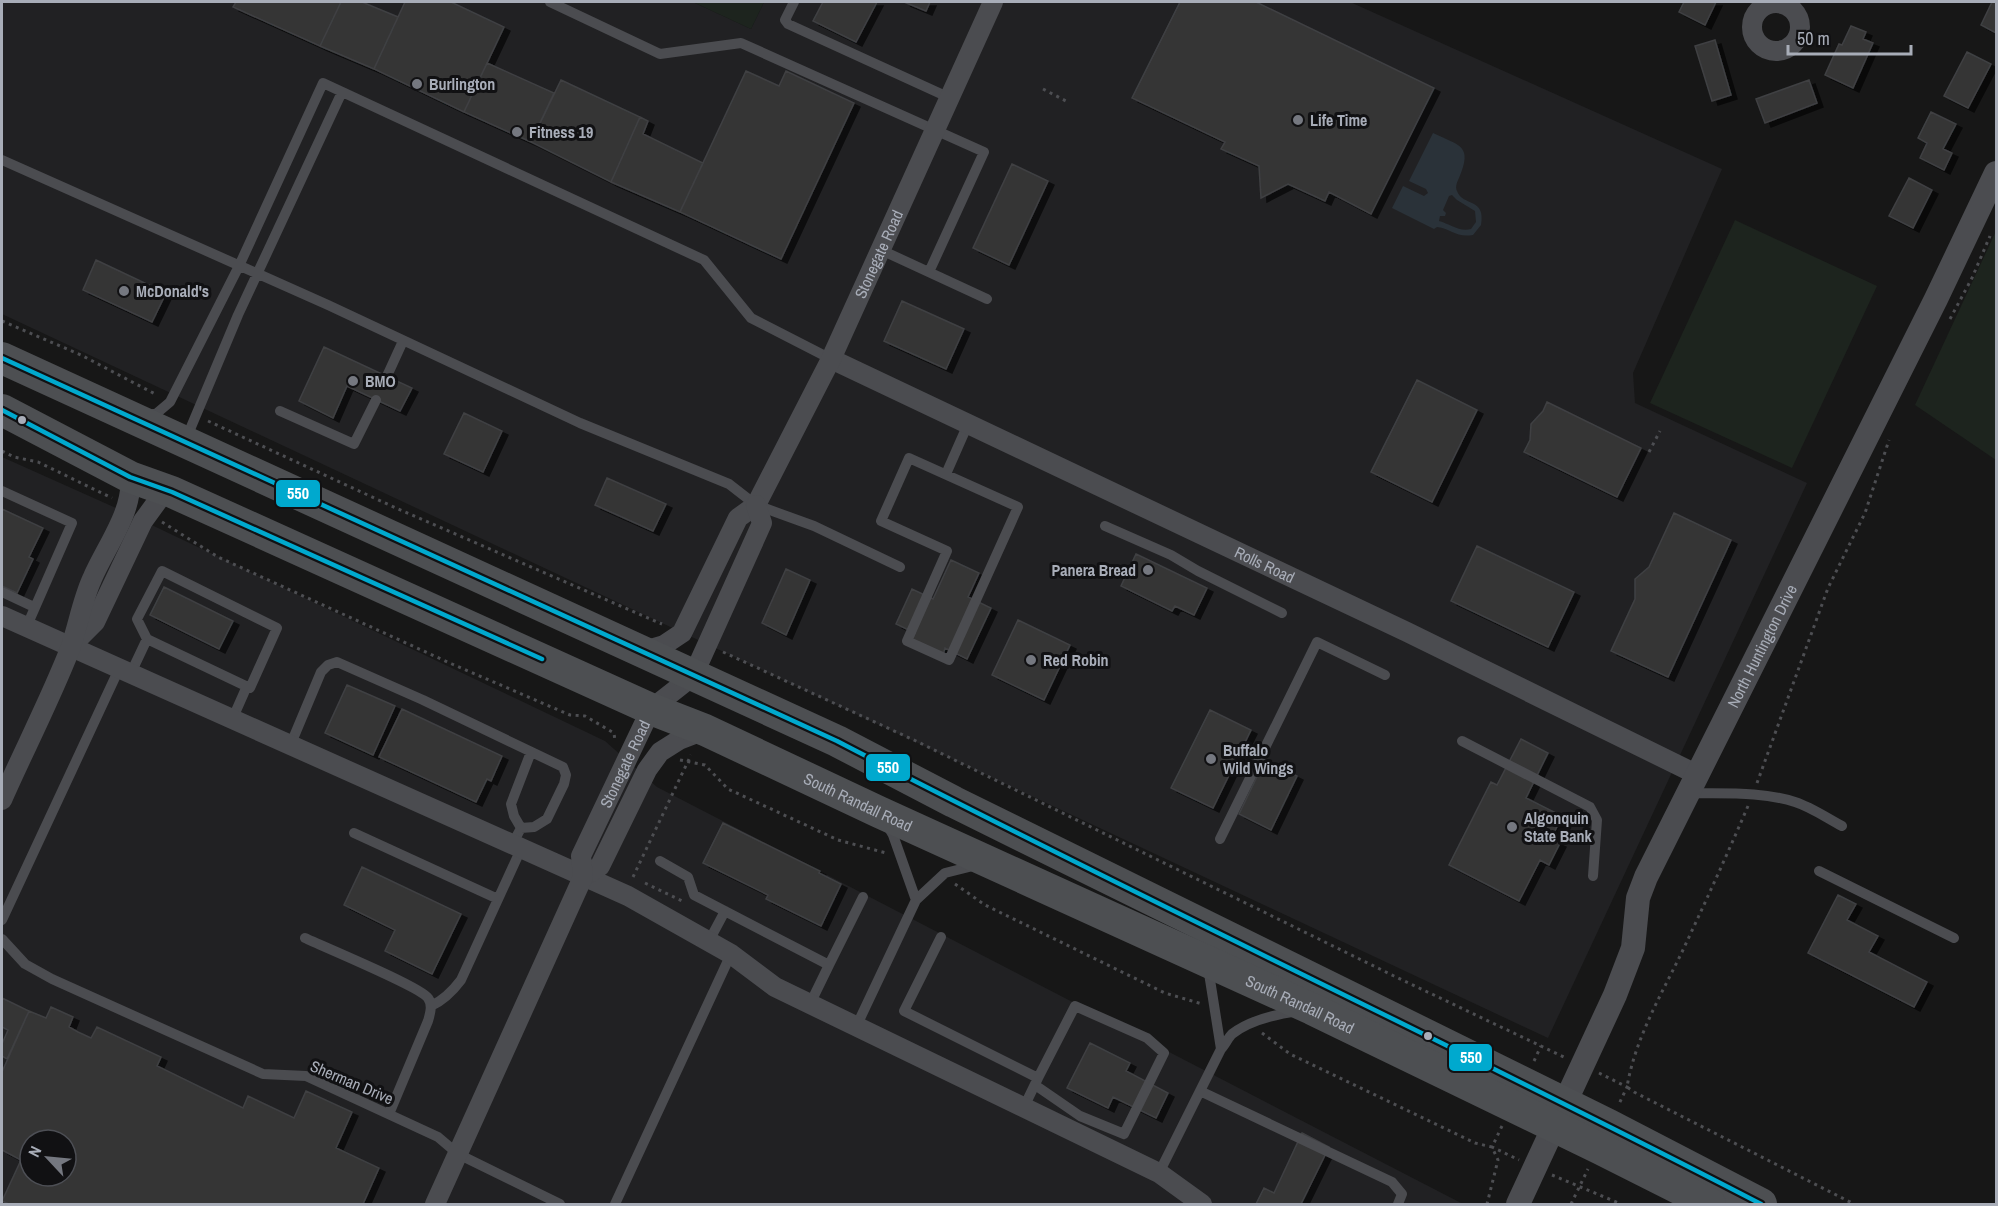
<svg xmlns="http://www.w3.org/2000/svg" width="1998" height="1206" font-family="'Archivo Narrow',sans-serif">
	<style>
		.built { fill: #212123; fill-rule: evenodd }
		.green { fill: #1d241e }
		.water { fill: #2a3239; fill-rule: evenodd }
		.building { fill: #353536; stroke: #3f4043; stroke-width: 1.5; fill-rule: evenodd; filter: url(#shadow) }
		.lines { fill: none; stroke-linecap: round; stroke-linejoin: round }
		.path { stroke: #4d4e52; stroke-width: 3; stroke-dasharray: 3 4.5; stroke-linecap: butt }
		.service { stroke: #4b4c50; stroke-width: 10 }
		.minor { stroke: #4b4c50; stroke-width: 20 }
		.tertiary { stroke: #4b4c50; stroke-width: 24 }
		.primary { stroke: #4d4f52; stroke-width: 32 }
		.bus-1-casing { stroke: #111113; stroke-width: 9 }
		.bus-1 { stroke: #00a9ce; stroke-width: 4.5 }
		.poi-dot { fill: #757880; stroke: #111113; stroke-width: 2 }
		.bus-dot { fill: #a8adb8; stroke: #111113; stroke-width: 2 }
		.labels { text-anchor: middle; stroke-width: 6; stroke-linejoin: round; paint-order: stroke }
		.poi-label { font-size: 16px; font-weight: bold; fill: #a8adb8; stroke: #111113; text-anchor: start }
		.street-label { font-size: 16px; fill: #a8adb8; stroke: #111113 }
		.line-badge { stroke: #111113; stroke-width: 2 }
		.badge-label { font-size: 16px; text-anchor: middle; font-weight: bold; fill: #fff }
	</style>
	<defs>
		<filter id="shadow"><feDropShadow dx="6" dy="4" stdDeviation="0" flood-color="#0009"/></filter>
	</defs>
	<rect width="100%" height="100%" fill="#171717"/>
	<path class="built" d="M2,2h691l58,27 13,-27h586l372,167 -89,204 2,30 172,80 -259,555 -1546,-724z
		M2,457l114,51 489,233 52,46 806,417h-1461zM30,1140h36v36h-36z"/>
	<path class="green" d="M693,2h71l-13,27z
		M1735,220l142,66 -85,182 -142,-65z
		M1996,231v229l-81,-55z"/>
	<path class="water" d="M1433,133c27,13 40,12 26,45 -2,4 -4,9 -2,13 6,16 29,6 24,34l-8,10c-17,3 -21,-6 -36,-8l-3,2 -42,-21 11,-22 21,10 4,-3 -2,-4 -17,-8zM1452,195l5,5 18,11 1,11 -5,7c-12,3 -21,-5 -32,-8l1,-5h5l1,-3 -3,-3 6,-14z"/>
	<path class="building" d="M236,2h105l-21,44 -87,-39z
		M341,2h21l36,15 -24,52 -54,-23z
		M405,2h46l53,25 -40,85 -90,-43z
		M823,2h54l-21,40 -43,-21z
		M904,2h26l-4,9z
		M1180,2h76l178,86 -63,126 -42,-22 -4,9 -37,-17 -27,14 -2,-32 -38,-17 4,-7 -93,-44z
		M1684,2h32l-11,23 -26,-13z
		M1992,2h4v31l-15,-8z
		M1851,26l15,6 -3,7 10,4 -20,45 -28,-13 14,-31 3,1z
		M1715,40l16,55 -19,6 -17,-55z
		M1967,52l24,12 -23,44 -24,-12z
		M487,63l67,30 -23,49 -67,-30z
		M746,71l33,15 7,-15 68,32 -73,156 -101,-47z
		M561,80l79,37 -29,65 -80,-40z
		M1809,80l8,23 -52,20 -9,-24z
		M1931,112l25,12 -13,25 9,4 -8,17 -24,-12 7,-15 -9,-5z
		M640,117l8,4 -5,13 60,29 -23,49 -69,-30z
		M1012,164l36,17 -39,84 -36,-17z
		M1909,178l23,12 -19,38 -24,-12z
		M96,260l70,33 -14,29 -69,-32z
		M902,301l62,28 -18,40 -62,-28z
		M324,347l88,41 -12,23 -53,-25 -14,32 -34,-17z
		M1417,380l60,30 -45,92 -61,-30z
		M1547,402l94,46 -24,49 -93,-45 6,-12 1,-16 12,-13z
		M464,413l38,18 -19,41 -39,-18z
		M607,478l59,26 -13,27 -58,-26z
		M2,509l41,19 -14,29 4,2 -16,34 -15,-7z
		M1674,513l57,27 -63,137 -57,-26 24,-52v-20l14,-12z
		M1477,546l97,46 -26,55 -97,-46z
		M1136,554l71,34 -13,27 -19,-9 -3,5 -51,-25z
		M951,560l28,13 -11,24 23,11 -24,51 -22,-11 -2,7 -31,-15 3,-7 -19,-9 16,-35 21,10z
		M786,569l24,11 -24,55 -24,-12z
		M164,587l69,34 -14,28 -69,-34z
		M1018,620l52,25 -26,55 -52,-25z
		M347,685l48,21 -22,49 -48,-22z
		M402,709l100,47 -11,25 -4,-2 -11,23 -97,-45z
		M1210,710l41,20 -38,78 -42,-20z
		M1521,739l27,14 -22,45 36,18 -11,23 9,4 -11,22 -9,-5 -21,41 -70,-36 42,-83 6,3z
		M1265,760l32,16 -26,54 -32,-16z
		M723,823l97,48 -1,2 22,11 -20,42 -55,-27 2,-4 -65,-32z
		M362,867l99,47 -29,60 -47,-23 10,-21 -51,-25z
		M1838,895l18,9 -9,16 31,16 -9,16 58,30 -13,25 -106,-54z
		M2,998l27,13 -22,48 -5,-3v-12l6,-14 -6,-3z
		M51,1007l22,10 -4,10 9,5 13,6 6,-11 64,30 -4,9 86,42 5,-12 46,22 12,-27 46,21 -16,36 43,20 -16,36h-354l-7,-3 19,-41 -19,-10v-78l27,-61 17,7zM30,1140h36v36h-36z
		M1090,1043l40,20 -4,8 42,22 -12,25 -43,-21 -5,11 -41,-20z
		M1302,1133l27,14 -28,57h-45l8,-16 10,5z"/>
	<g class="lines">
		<path class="path" d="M1043,89l23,12
			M1950,319l22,-41 18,-42
			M2,321l79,34 76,40
			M208,421l190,88 264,115
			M2,451l12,6 24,5 74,36
			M1649,452l11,-21
			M162,522l56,35 234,107 118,51 15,1 29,17 1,8
			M723,652l193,89 478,235 172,82
			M680,760l25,5 23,24 110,51 48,13
			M1757,783l71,-195 37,-75 24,-73
			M1748,806c-21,49 -43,97 -66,146 -21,43 -47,87 -55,135l7,5 220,112
			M633,877l58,-122
			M645,883l37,18
			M955,884l30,21 180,88 37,11
			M1262,1033l28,21 185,89 17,4 6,13 -11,44
			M1534,1061l7,-15
			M1599,1073l28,14 -8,17
			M1502,1126l-10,21 27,13
			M1552,1175l69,29
			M1571,1204l17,-35"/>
		<path class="service" d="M550,2l110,52 81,-11 243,109 -55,120
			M794,2l-9,18 3,4 162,74
			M2,160l326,145 252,118 149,61 27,21 58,21 86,41
			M881,250l106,49
			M387,376l16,-35
			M280,411l74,33 22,-44
			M145,416l12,-3 13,-11 69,-136 84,-183 381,177 47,58 80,41
			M186,439l52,-124 104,-223
			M909,458l109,49 -69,153 -42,-19 40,-90 -66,-30z
			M946,474l22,-50
			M2,491l70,32 -46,105
			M1105,526l66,29 27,16 84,42
			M162,571l115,57 -27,60 -103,-49 -10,-20z
			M2,592l32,15
			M130,675l17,-36
			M232,720l15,-34
			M1462,741l128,66 7,13 -4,56
			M290,746l31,-74 7,-7 9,-3 86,38 140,67 3,8 -2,9 -17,35 -13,8 -13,1 -9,17
			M1687,793c36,1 74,-2 108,9 16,5 32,16 47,24
			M887,825l6,10 23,65 29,-27 32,-8
			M521,828l-7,-12 -3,-12 20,-52
			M354,833l144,66
			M1220,839l97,-197 68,33
			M660,861l28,16 6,18 135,70 34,-68
			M1819,871l135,67
			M2,920l117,-251
			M941,937l-37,74 134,67 -14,29
			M305,938c19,9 116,49 123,60 5,7 2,16 0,23l-39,93
			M2,939l23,25 27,15 211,95 43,2 132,61 20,17 102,50
			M709,941l16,-30
			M1208,967l13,82c4,-4 7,-11 11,-15 18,-14 45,-20 67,-23
			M810,1004l19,-39
			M431,1006c13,-6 21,-14 30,-26l60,-131
			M856,1027l60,-127
			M1035,1085l45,31 44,18 40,-81 -17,-15 -72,-32 -37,72
			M1200,1091l192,91 10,12 -4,10
			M1159,1173l62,-124
			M615,1204l116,-250"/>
		<g class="minor">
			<circle cx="1776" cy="27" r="24"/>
			<path id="s1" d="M831,359l576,273 289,142"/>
			<path d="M2,616l626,280 103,58 44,33 384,186 43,31"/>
			<path d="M72,645l23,-23 48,-101 19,-26 10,-3"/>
			<path id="s2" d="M640,652l24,-7 18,-12 56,-115 18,-13 75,-146 162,-357"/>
			<path d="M2,800c22,-50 48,-100 68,-151 8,-23 12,-48 22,-70 13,-31 42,-68 38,-102"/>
			<path d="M583,877l17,-11 47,-96 13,-18 19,-12 26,-10"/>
			<path id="s3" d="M435,1204l148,-327 -2,-21 70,-147 42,-33 69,-153 -6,-18"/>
		</g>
		<path class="tertiary" id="s4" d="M1518,1204l97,-209 18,-47 5,-50 8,-21 290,-578 60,-126"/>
		<g class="primary">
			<path d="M2,358l835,383 117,61 655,323 152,79"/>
			<path id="s5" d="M2,410l128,67 42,15 479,217 54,21 174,82 433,197 287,139 111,56"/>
		</g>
		<g class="bus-1-casing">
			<path id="bus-1" d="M2,358l835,383c305,159 618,304 924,463
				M2,410l128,67 42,15 370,167"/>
		</g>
		<use href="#bus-1" class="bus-1"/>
	</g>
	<g class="poi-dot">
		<circle cx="417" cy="84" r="6"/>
		<circle cx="1298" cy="120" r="6"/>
		<circle cx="517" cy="132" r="6"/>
		<circle cx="124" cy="291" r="6"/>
		<circle cx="353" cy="381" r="6"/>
		<circle cx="1148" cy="570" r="6"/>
		<circle cx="1031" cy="660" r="6"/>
		<circle cx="1211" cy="759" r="6"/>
		<circle cx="1512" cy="827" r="6"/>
	</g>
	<g class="bus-dot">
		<circle cx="22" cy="420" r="5"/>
		<circle cx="1428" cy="1036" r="5"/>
	</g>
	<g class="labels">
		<g class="poi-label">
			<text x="429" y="90">Burlington</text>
			<text x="1310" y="126">Life Time</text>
			<text x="529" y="138">Fitness 19</text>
			<text x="136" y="297">McDonald's</text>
			<text x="365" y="387">BMO</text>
			<text x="1136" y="576" text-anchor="end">Panera Bread</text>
			<text x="1043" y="666">Red Robin</text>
			<text x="1223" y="756">Buffalo<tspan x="1223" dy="18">Wild Wings</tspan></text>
			<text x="1524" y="824">Algonquin<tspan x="1524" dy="18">State Bank</tspan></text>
		</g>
		<g class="street-label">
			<text dy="6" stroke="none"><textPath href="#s2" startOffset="476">Stonegate Road</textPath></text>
			<text dy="6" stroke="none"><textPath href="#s1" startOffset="480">Rolls Road</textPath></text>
			<text dy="6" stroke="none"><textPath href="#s4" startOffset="612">North Huntington Drive</textPath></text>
			<text dy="6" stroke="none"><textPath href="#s3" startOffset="482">Stonegate Road</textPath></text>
			<text dy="6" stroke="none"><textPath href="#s5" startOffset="942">South Randall Road</textPath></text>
			<text dy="6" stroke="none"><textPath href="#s5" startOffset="1428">South Randall Road</textPath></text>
			<text transform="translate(352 1082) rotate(23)" y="6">Sherman Drive</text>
		</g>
	</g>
	<g class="line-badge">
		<rect x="275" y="479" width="46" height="29" rx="6" fill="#00a9ce"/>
		<rect x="865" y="753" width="46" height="29" rx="6" fill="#00a9ce"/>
		<rect x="1448" y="1043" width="45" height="29" rx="6" fill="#00a9ce"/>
	</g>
	<g class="badge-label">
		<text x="298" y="499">550</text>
		<text x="888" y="773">550</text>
		<text x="1471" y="1063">550</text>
	</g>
	<rect width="1998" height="1206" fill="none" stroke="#a8adb8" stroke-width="6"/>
	<g transform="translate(48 1158) rotate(296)"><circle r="28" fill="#111113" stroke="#4d4f55" stroke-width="1.5"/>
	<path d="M0-4.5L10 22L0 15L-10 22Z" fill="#757880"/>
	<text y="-9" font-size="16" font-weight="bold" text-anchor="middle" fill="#a8adb8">N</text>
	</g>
	<path d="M1788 45v9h123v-9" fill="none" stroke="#a8adb8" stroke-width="3"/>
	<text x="1797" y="45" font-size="18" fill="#a8adb8" stroke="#111113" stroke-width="4.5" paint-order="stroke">50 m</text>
</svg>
